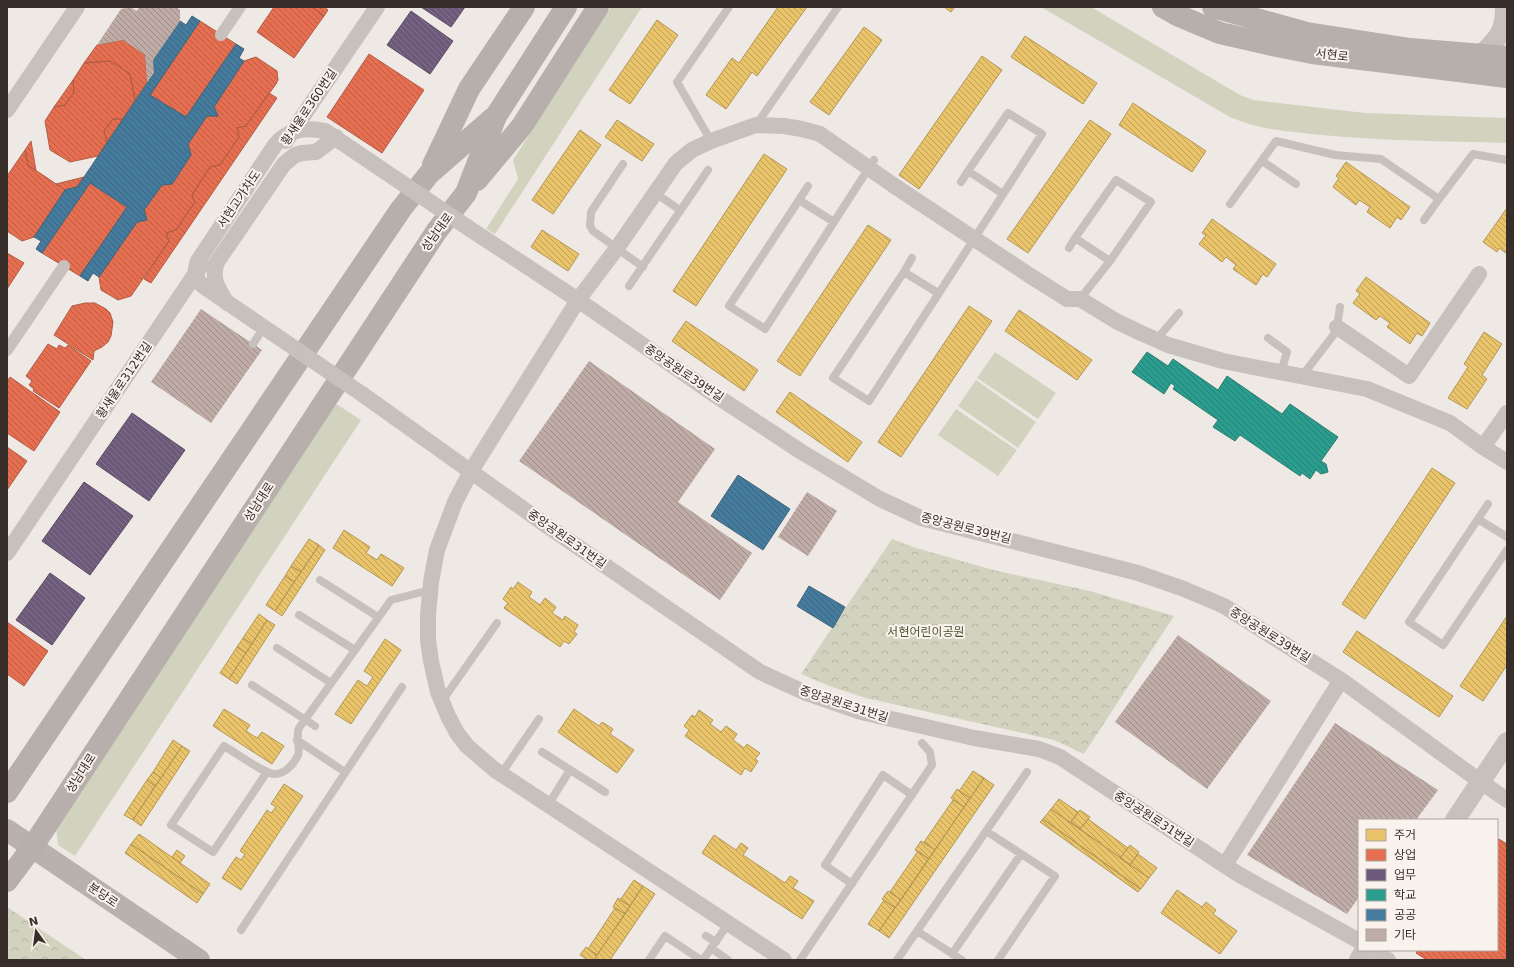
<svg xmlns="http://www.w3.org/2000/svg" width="1514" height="967" font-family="'DejaVu Sans','Noto Sans KR',sans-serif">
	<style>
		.green { fill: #d1d3bf }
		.park { fill: url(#park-crowns) }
		.homes { fill: url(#homes-back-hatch); stroke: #b49757 }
		.shops { fill: url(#shops-back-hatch); stroke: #b25c45 }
		.offices { fill: url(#offices-back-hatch); stroke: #5d4c62 }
		.schools { fill: url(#schools-back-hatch); stroke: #2e7c71 }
		.public { fill: url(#public-back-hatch); stroke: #41647a }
		.building { fill: url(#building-back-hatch) }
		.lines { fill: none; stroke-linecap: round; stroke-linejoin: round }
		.service { stroke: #c7c1bd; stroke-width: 8 }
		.pedestrian { stroke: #c7c1bd; stroke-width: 12 }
		.minor { stroke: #c7c1bd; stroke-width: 16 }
		.tertiary { stroke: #c7c1bd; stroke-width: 20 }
		.secondary { stroke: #b8b1ad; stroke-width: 22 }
		.primary { stroke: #b6afac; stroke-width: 22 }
		.minor-bridge { stroke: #c7c1bd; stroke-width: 16 }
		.labels { text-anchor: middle; stroke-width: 4; stroke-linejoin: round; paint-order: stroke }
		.street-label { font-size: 12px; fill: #382e2a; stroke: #faf2ec }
		.park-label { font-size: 12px; fill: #4b562f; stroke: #faf2ec }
	</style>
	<defs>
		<pattern id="park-crowns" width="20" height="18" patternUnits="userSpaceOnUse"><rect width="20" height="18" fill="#d1d3bf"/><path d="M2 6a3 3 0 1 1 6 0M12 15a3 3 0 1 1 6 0" fill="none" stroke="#b4b5a4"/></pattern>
		<pattern id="homes-back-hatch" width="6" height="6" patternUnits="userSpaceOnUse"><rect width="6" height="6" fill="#e9c46a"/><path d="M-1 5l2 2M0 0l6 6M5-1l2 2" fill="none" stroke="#bea057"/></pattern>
		<pattern id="shops-back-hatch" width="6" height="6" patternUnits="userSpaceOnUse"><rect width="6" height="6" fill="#e76f51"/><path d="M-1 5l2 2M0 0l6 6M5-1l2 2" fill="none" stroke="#bc5c43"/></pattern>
		<pattern id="offices-back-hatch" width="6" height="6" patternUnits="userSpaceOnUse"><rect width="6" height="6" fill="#6d597a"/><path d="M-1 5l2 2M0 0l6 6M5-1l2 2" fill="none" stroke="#82738b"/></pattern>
		<pattern id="schools-back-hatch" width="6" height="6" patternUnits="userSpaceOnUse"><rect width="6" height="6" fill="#2a9d8f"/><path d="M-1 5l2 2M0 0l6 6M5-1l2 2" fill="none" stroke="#258075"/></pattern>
		<pattern id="public-back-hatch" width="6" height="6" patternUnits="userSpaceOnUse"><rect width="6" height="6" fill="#457b9d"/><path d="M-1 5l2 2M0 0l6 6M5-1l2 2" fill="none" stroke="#3b6580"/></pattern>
		<pattern id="building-back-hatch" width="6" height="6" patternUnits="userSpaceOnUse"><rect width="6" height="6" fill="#c0aca6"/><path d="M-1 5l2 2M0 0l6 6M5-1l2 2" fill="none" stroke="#9d8c87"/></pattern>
	</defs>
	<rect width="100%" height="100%" fill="#eee9e4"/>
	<path class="green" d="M611,7h31l-147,227 -9,-5 32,-50 -5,-19z
		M1041,7h50l149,88 13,5 112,13 142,5v25c-62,-2 -123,-2 -185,-8 -31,-3 -63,-5 -92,-18z
		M995,352l61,41 -18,26 -61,-41z
		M976,380l60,42 -18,26 -60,-42z
		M333,402l28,18 -286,436 -17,-11 -2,-21z
		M956,409l61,41 -19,26 -60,-41z"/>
	<path class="park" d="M892,539l21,8 80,23 97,21 84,25 -90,138 -30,-14 -188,-42 -34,-11 -31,-13z
		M7,907l79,53h-79z"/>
	<path class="homes" d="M778,7h29l-50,69 -5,-4 -26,37 -20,-14 26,-37 7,5z
		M944,7h11l-4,5z
		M657,20l21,15 -48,69 -21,-14z
		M864,27l18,13 -53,75 -19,-13z
		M1025,36l72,47 -14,21 -72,-47z
		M982,56l20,14 -83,119 -20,-14z
		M1133,103l73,48 -14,21 -73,-47z
		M617,120l37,24 -12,17 -37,-24z
		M1090,120l21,14 -83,119 -21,-14z
		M580,130l21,15 -48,69 -21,-14z
		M764,154l23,15 -91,137 -23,-15z
		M1346,162l64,45 -9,13 -4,-3 -7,11 -23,-16 3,-5 -11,-7 -3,5 -23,-18 6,-9 -3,-2z
		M1507,208v46l-8,-6 -2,4 -14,-10z
		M1212,219l64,45 -9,13 -4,-3 -7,11 -23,-16 3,-4 -10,-8 -4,5 -23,-18 7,-9 -4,-2z
		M868,225l23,15 -91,136 -23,-15z
		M542,230l37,24 -11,17 -37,-24z
		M1366,277l64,46 -8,13 -5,-3 -7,11 -23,-17 3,-4 -10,-7 -4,4 -23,-17 7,-9 -4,-3z
		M969,306l23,15 -91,136 -23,-15z
		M1019,310l73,50 -15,20 -72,-49z
		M686,321l72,49 -14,21 -72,-50z
		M1484,332l18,12 -20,31 5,4 -20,30 -19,-11 20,-31 -4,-3z
		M790,392l72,50 -14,20 -72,-50z
		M1432,468l23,15 -90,136 -23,-15z
		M344,530l26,17 -4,6 11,7 4,-6 23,14 -12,18 -59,-38z
		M309,539l10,6 -18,27 -10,-6z
		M319,545l6,5 -43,66 -7,-5z
		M291,566l10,6 -7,10 -9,-6z
		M285,576l9,6 -19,29 -9,-6z
		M518,582l14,10 -3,5 11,8 5,-7 11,9 -4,6 11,7 2,-4 13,9 -4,7 3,2 -8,10 -5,-3 -4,6 -56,-39 4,-5 -5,-4 8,-12 2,2z
		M259,614l8,6 -15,24 -9,-6z
		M1507,616v49l-24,36 -23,-15z
		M267,620l8,5 -38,59 -8,-5z
		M1357,631l96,65 -14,21 -96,-65z
		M243,638l9,6 -6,9 -9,-6z
		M385,639l16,11 -50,74 -16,-10 23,-34 9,6 6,-9 -9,-6z
		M237,647l9,6 -17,26 -9,-6z
		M224,709l26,16 -4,6 11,7 5,-6 22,14 -12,18 -59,-38z
		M574,709l25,17 3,-4 11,7 -3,5 24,16 -17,23 -59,-41z
		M699,710l14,10 -3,4 11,8 5,-6 11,8 -4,6 11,8 3,-4 13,9 -5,6 3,2 -7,11 -6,-4 -4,7 -56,-39 4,-6 -5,-4 8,-11 3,2z
		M173,740l9,6 -21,32 -8,-6z
		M182,746l8,5 -49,75 -8,-6z
		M973,771l11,7 -14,20 -11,-7z
		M153,772l8,6 -6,8 -8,-6z
		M984,778l10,7 -105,153 -10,-7z
		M147,780l8,6 -22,34 -9,-5z
		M284,784l19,12 -62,94 -19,-12 14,-21 5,3 4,-6 -5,-3 27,-41 4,3 5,-6 -5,-3z
		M957,789l13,9 -6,9 -13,-9z
		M1059,799l19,13 -7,10 9,7 -29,-20z
		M953,800l11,7 -29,43 -11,-8z
		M1051,809l98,69 -8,11 -98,-70z
		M1080,810l10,7 -10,12 -9,-7z
		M1043,819l97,70 -2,3 -98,-70z
		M1088,819l40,29 -8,10 10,7 8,-11 19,14 -8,10 -69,-49z
		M139,834l71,50 -7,10 -72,-50z
		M714,835l22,15 5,-7 7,5 -5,7 42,28 5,-7 8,5 -5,7 21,13 -12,18 -100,-66z
		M921,841l14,9 -6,9 -14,-9z
		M131,844l72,50 -6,9 -72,-50z
		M1130,845l9,7 -9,13 -10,-7z
		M177,850l8,6 -5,7 -8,-6z
		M918,851l11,8 -28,41 -11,-8z
		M634,880l9,6 -13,20 -10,-6z
		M643,886l12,8 -45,66h-16z
		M1177,890l25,17 4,-5 10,8 -3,4 24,17 -17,23 -59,-41z
		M888,891l13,9 -6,8 -13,-9z
		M618,898l12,8 -5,8 -12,-7z
		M884,900l11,8 -16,23 -11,-7z
		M615,908l10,6 -28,41 -9,-6z
		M586,947l11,8 -3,5h-6l-8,-5z"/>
	<path class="shops" d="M274,7h38l12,9 -30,42 -37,-26z
		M312,7h12l4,3 -4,6z
		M200,21l36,23 -50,73 -36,-22z
		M123,40l22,15 2,27 -12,18 -5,-26 -19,-13 -27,2 13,-18z
		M369,54l55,36 -42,63 -55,-36z
		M256,57l21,14 1,9 -2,4 -30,42 -9,2 2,9 -19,28 -10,2 -18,28 3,7 -19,28 -10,3 3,8 -38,55 -13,4 -17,-10 -2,-13 38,-55 10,-2 -3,-10 18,-25 10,-1 19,-29 -3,-11 19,-28h11l-4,-9 30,-46z
		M111,61l19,13 5,26 -12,19h-10l-9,12 3,11 -9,14 -28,6 -20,-12 -5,-29 9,-14 11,-2 9,-13 -1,-12 11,-17z
		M73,80l1,12 -9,13 -11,2z
		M269,93l8,5 -126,185 -7,-4 25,-38 -3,-8 10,-3 19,-28 -3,-7 18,-28 10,-2 19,-28 -2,-9 9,-2z
		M113,119h10l-16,23 -3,-11z
		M114 150a27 27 0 1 1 54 0a27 27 0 1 1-54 0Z
		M31,141l5,30 -8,-6 -3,-15z
		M25,150l3,15 37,25 -31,47 -12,4 -15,-10v-55z
		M84,177l-7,10 -12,3 -9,-6z
		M90,183l37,24 -47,69 -38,-23z
		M7,253l17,10 -17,26z
		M85,303h10l11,6 4,4 3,9 -2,14 -3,6 -6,5 -8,4 -1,9 -39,-25 18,-29z
		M48,344l9,5 2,-4 6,3 3,-3 23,16 -32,47 -26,-17 1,-2 -5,-4 3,-4 -6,-5z
		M10,377l50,35 -26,39 -27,-18v-51z
		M7,447l20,14 -20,29z
		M7,622l41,29 -24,35 -17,-12z
		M1497,838l10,6v116h-80l-11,-7 2,-3h79z"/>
	<path class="offices" d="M421,7h44l-14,20z
		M411,11l42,30 -23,33 -43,-29z
		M132,413l53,37 -36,51 -53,-37z
		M84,482l49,34 -43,59 -48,-34z
		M50,573l35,25 -33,47 -36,-25z"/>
	<path class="schools" d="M1147,352l21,14 5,-7 45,31 9,-14 55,38 8,-10 48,33 -17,24 5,3 2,8 -7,2 -5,-4 -6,9 -8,-6 -2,3 -60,-41 -5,6 -22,-14 5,-7 -45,-31 2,-3 -4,-3 -7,11 -32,-22z"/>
	<path class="public" d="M192,16l8,5 -50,74 36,22 50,-73 8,5 -5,9 5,3 -30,46 4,9h-11l-19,28 3,11 -19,29 -10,1 -18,25 3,10 -10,2 -38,55 -6,-4 -5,8 -8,-5 47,-69 -37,-24 -48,70 -6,-4 5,-8 -7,-4 31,-47 12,-3 7,-10 70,-104 -1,-13 27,-39 6,4z
		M738,475l52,34 -27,41 -52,-34z
		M809,586l36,21 -12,21 -36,-22z"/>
	<path class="building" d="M130,7l7,4 2,-4h37l4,3v11l-27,39 1,13 -7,9 -2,-27 -22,-15 -26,5 24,-36z
		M201,309l61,41 -51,73 -60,-41z
		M589,361l126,88 -37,53 74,51 -32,47 -201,-139z
		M807,492l30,19 -29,45 -30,-19z
		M1178,635l93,66 -64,88 -92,-67z
		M1335,723l103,67 -22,30h-57v77l-12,17 -100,-59z"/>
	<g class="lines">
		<path class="service" d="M756,125l82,-118
			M711,141l-34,-59 52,-75
			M1262,161l34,23
			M623,164l-32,48 -1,14 3,5 50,36
			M961,182l7,-11
			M655,193l25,17
			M799,200l9,-14
			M1230,204l46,-63 59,14 46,4 58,40 34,-45 34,6
			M1424,220l15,-21
			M834,222l-35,-22 -70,106 36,23 109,-169
			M1069,248l6,-10
			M904,272l8,-14
			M629,286l79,-116
			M938,293l-34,-21 -71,106 36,23 173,-267 -34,-21 -40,58 35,23
			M1080,299l30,-38 41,-59 -35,-22 -41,58 35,23
			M1268,338l19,14 -6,20
			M1156,340l23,-27
			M253,344l11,-17
			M1302,376l33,-43 2,-6 3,-20
			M1478,519l10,-15
			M1507,537l-29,-18 -69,103 34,23 64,-95
			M320,580l58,37
			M299,615l56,35
			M277,648l54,35
			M252,685l63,41
			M442,701l55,-78
			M297,740l48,32
			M542,752l63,40
			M267,772l-54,80 -42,-27 53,-79c11,6 40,28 51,28 10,0 19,-10 23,-19 3,-8 -3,-17 1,-27l92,-128 39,-10
			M501,774l38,-55
			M548,805l22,-35
			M986,831l69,45 -57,84
			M852,884l-27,-19 58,-90 29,20
			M241,930l161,-243
			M917,931l45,29
			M706,936l10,6
			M711,948l17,12
			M952,954l69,-100
			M649,960l16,-24 36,24
			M703,960l25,-36
			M800,960l132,-195 -2,-13 -8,-9
			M897,960l130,-188"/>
		<path class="pedestrian" d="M221,35l19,-28
			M7,350l57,-84"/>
		<path class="minor" d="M7,110l70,-103
			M286,141l91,-134
			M470,229l108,71 134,93 88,58 80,48 41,19 217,55 46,16 40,17 117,74 140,102 26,18
			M227,303c-9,-15 -16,-23 -10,-41l67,-98 11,-9 7,-2 14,-1 20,-15
			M1337,327l72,49 70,-102
			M362,394l181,129 217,149 46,21 55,19 113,26 65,11 21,8 178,117 121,67
			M1483,447l24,-34
			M7,553l195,-289
			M1225,865l116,-185
			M1374,950l14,10
			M784,960l-289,-190 -28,-24 -10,-13 -9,-17 -10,-24 -7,-31 -3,-21v-25l3,-33 6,-32 18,-48 16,-31 107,-171 39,-52 59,-85 16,-13 19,-9 45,-16 28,1 18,3 18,5 73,51 136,90 38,24h13l36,22 25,12 27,12 55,16 144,28 83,34 33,24 24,15"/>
		<path class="tertiary" d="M1482,54c17,-16 23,-23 23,-47
			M1455,820l52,-78
			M1359,960l6,-10"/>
		<path class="secondary" d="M7,830l192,130"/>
		<path class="primary" d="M1163,7l14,8 43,18 57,13 35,7 195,24
			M1213,7l94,26 103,16 97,8
			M433,165l36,-76 55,-82
			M477,180l45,-54 76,-119
			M7,792l394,-583 28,-35 64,-56
			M7,881l26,-35 403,-614 30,-39 30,-77 70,-109"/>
		<path class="minor-bridge" d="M362,394l-159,-108c-8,-7 -9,-16 -5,-25l77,-116c12,-15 31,-18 50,-14l145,98"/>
	</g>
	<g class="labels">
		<g class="street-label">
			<text transform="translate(1332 55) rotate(7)" y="4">서현로</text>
			<text transform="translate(309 107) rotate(-56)" y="4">황새울로360번길</text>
			<text transform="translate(239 199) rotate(-56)" y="4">서현고가차도</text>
			<text transform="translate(437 232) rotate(-54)" y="4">성남대로</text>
			<text transform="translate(684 373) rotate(34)" y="4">중앙공원로39번길</text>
			<text transform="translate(124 380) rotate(-56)" y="4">황새울로312번길</text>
			<text transform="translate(259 502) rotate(-57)" y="4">성남대로</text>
			<text transform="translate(966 528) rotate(14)" y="4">중앙공원로39번길</text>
			<text transform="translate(567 539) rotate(35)" y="4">중앙공원로31번길</text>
			<text transform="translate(1270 635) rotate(32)" y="4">중앙공원로39번길</text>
			<text transform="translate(844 704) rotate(18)" y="4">중앙공원로31번길</text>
			<text transform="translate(81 773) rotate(-57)" y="4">성남대로</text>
			<text transform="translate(1154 819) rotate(33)" y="4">중앙공원로31번길</text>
			<text transform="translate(103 895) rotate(34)" y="4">분당로</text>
		</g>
		<g class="park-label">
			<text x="926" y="636">서현어린이공원</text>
		</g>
	</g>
	<rect width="1514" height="967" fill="none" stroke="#382e2a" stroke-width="16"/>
	<rect x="1358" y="819" width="140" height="132" fill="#faf2ec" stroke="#aca49e"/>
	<rect x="1366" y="829" width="20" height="12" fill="#e9c46a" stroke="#aca49e"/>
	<text x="1394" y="839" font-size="12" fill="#382e2a">주거</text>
	<rect x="1366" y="849" width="20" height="12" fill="#e76f51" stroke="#aca49e"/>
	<text x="1394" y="859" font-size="12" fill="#382e2a">상업</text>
	<rect x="1366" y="869" width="20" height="12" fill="#6d597a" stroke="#aca49e"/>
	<text x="1394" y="879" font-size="12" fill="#382e2a">업무</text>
	<rect x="1366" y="889" width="20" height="12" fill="#2a9d8f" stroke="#aca49e"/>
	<text x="1394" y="899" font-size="12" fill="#382e2a">학교</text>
	<rect x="1366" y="909" width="20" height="12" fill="#457b9d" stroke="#aca49e"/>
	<text x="1394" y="919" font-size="12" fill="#382e2a">공공</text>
	<rect x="1366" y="929" width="20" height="12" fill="#c0aca6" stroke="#aca49e"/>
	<text x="1394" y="939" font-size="12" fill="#382e2a">기타</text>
	<g transform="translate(36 931) rotate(346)" stroke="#faf2ec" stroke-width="3" paint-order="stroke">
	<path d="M0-3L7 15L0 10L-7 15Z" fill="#382e2a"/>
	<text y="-6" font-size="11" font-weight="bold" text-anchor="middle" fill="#382e2a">N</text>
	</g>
</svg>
